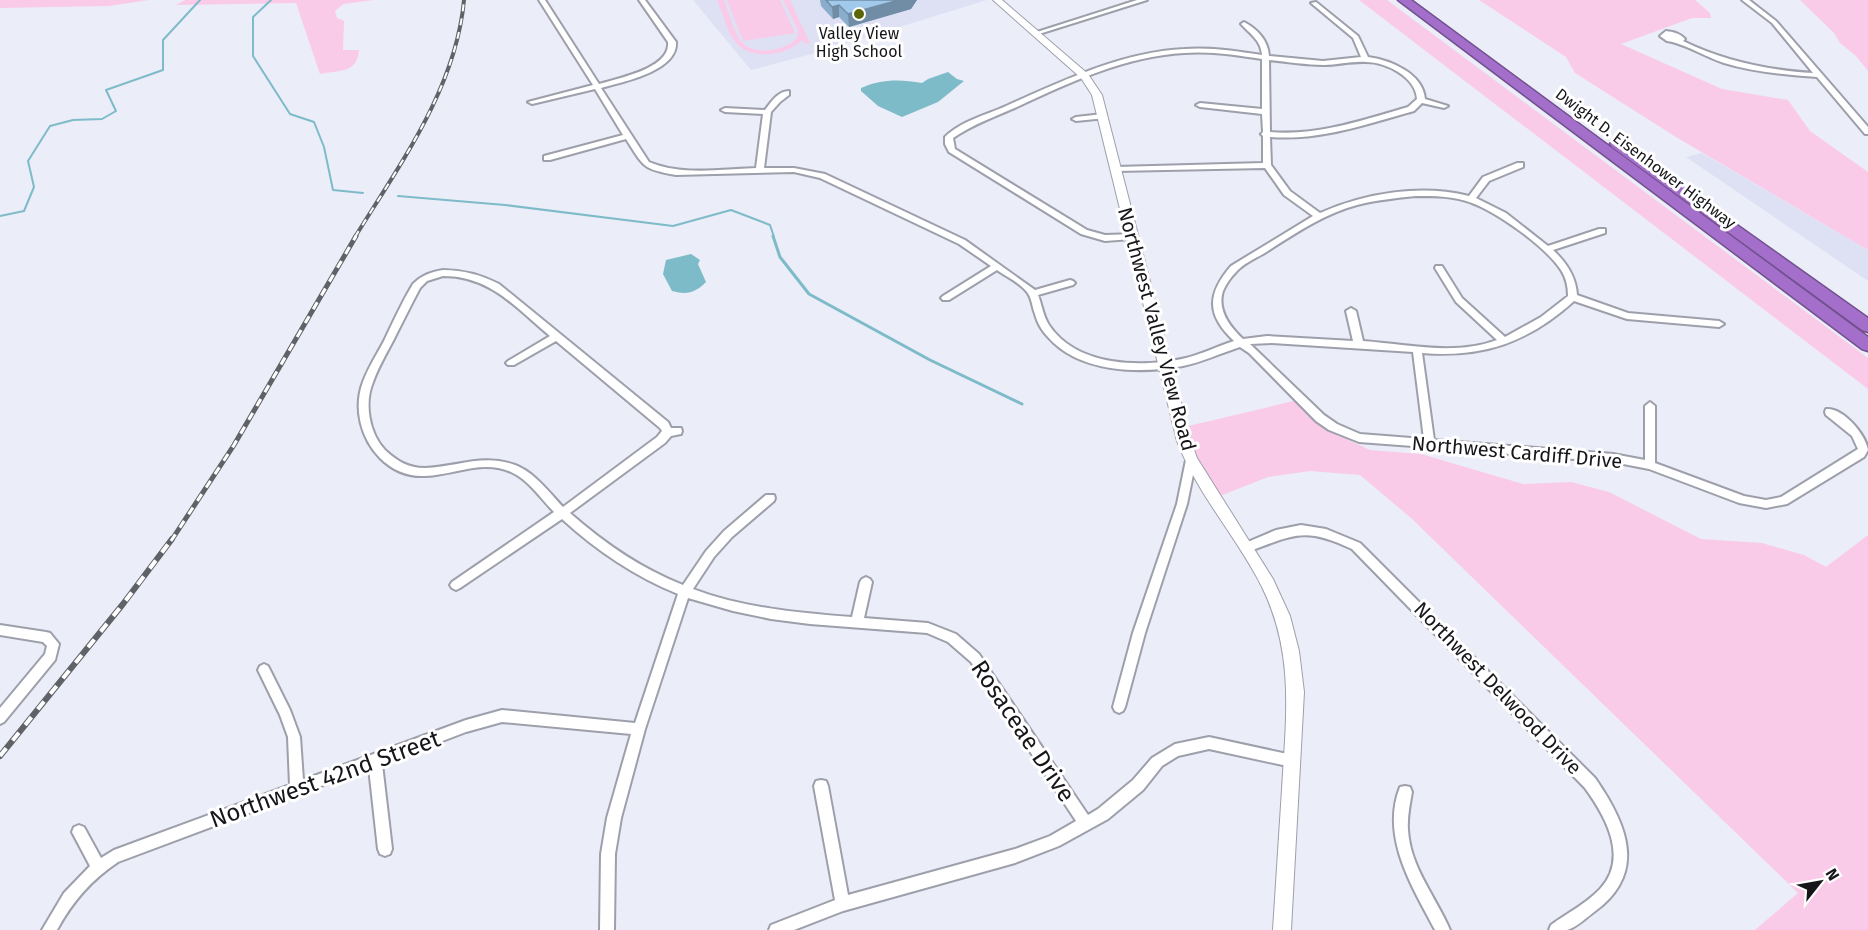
<svg xmlns="http://www.w3.org/2000/svg" width="1868" height="930" font-family="'Fira Sans',sans-serif">
	<style>
		.built { fill: #dee1f4 }
		.green { fill: #facbe8 }
		.water { fill: #7ebbc9 }
		.lines { fill: none; stroke-linecap: round; stroke-linejoin: round }
		.stream-far1 { stroke: #7ebbc9; stroke-width: 2 }
		.stream { stroke: #7ebbc9; stroke-width: 3 }
		.street-casing { stroke: #9d9faa; stroke-width: 4 }
		.secondary-casing { stroke: #9d9faa; stroke-width: 2 }
		.highway-casing { stroke: #72508d; stroke-width: 3 }
		.street { fill: #fff; fill-rule: evenodd }
		.secondary { fill: #fff; fill-rule: evenodd }
		.highway { fill: #a46fcb; fill-rule: evenodd }
		.rail-far2-casing { stroke: #616268; stroke-width: 4 }
		.rail-far1-casing { stroke: #616268; stroke-width: 5 }
		.rail-casing { stroke: #616268; stroke-width: 6 }
		.rail-far2 { stroke: #fff; stroke-width: 2; stroke-dasharray: 7; stroke-linecap: butt }
		.rail-far1 { stroke: #fff; stroke-width: 3; stroke-dasharray: 8; stroke-linecap: butt }
		.rail { stroke: #fff; stroke-width: 4; stroke-dasharray: 10; stroke-linecap: butt }
		.wall { fill: #8aadcb }
		.shaded-wall { fill: #718da5 }
		.building { fill: #a1c9ec; stroke: #718da5; stroke-width: 1.5 }
		.poi-dot { fill: #5b6609; stroke: #fff; stroke-width: 2 }
		.labels { text-anchor: middle; stroke-width: 6; stroke-linejoin: round; paint-order: stroke }
		.far-poi-label { font-size: 16px; fill: #16161a; stroke: #fff }
		.far-street-label { font-size: 16px; fill: #16161a; stroke: #fff }
		.street-label { font-size: 20px; fill: #16161a; stroke: #fff }
		.near-street-label { font-size: 24px; fill: #16161a; stroke: #fff }
	</style>
	<rect width="100%" height="100%" fill="#ebedf8"/>
	<path class="built" d="M693,0h294l-175,54 -61,16z
		M1702,153l166,97v31l-182,-124z"/>
	<path class="green" d="M0,0h149l-40,6 -109,2z
		M185,0h189l-31,4 -8,7 2,7 7,3 -1,29h16c-2,24 -20,20 -39,24l-24,-71 -120,2z
		M717,0h7c5,13 9,29 16,40 12,17 46,11 57,-2l1,-8 -15,-30h7l20,43 -5,1 -3,-4c-14,15 -49,21 -65,4 -10,-10 -14,-31 -20,-44z
		M727,0h53l15,33 -52,8z
		M1359,0h28l481,358v31z
		M1479,0h216l15,13 1,5h-19l-71,26 101,45 66,11 22,31 58,41v78l-192,-113 -101,-64 -9,-16z
		M1800,0h68v71l-12,-15 -16,-13 -6,-10z
		M1302,399l22,30 46,21 51,4 102,30 48,-2 38,10 92,47 61,4 42,12 22,12 42,-32v395h-113l43,-37 -387,-375 -51,-43 -50,-4 -42,6 -53,21 -35,-70z"/>
	<path class="water" d="M948,72l9,7 7,2 -26,21 -36,15 -24,-11 -17,-15v-3c20,-9 39,-9 61,-5l6,-4z
		M691,254l9,6 -2,4 8,18c-11,11 -19,13 -34,9l-9,-17 3,-14z"/>
	<g class="lines">
		<path class="stream-far1" d="M271,0l-18,17v39l37,58 24,8 10,25 9,43 30,3
			M398,196l107,9 168,21 58,-16 39,15 4,12
			M0,216l24,-5 10,-24 -6,-26 22,-35 23,-6 29,-1 14,-8 -10,-21 57,-20v-30l37,-40"/>
		<path class="stream" d="M773,236l7,21 29,37 121,66 92,44"/>
		<g class="street-casing">
			<path id="street" d="M539,0h6l54,84c20,-6 72,-16 69,-42l-29,-42h6l31,42c2,29 -53,40 -75,46l48,74c33,14 72,7 107,6l7,-54 -38,-2 -4,-2 4,-2 40,2c6,-8 13,-19 24,-19v4l-9,7 -9,10 -7,56h30l31,6 140,66 70,50 35,-10 3,1 2,2 -2,2 -35,10c4,10 5,21 11,30 28,42 93,43 137,33 16,-4 32,-12 48,-17 -28,-26 -27,-47 -3,-75l82,-50 -29,-21 -19,-27 -149,3 -4,-2 4,-2 147,-4v-27l-2,-2 2,-2 -1,-18 -62,-7 -4,-2 4,-2 62,6v-50c-26,-4 -52,-8 -78,-6 -57,3 -114,29 -165,53 -22,10 -46,18 -66,32l2,11 132,81 18,5 30,-1v4l-3,1 -27,2 -24,-7 -132,-82 -4,-8v-7c16,-16 41,-22 61,-31 56,-25 116,-54 178,-57 26,-2 52,2 78,6 -1,-15 -12,-21 -21,-31l3,-2c13,7 24,18 25,34l54,5 38,-4 -8,-19 -42,-35 5,-1 42,34 10,21c22,3 55,16 57,42l23,7 -4,2 -22,-5 -8,8c-47,13 -94,30 -144,26l1,28 19,26 30,22c46,-20 100,-29 149,-17l14,-19 34,-14h6v4l-34,14 -13,17 30,15 42,33 51,-17h6v4l-52,17c14,13 23,27 24,45l51,18 91,8 5,3 -5,3 -92,-8 -53,-18c-45,41 -91,57 -152,52l12,87 179,14 32,6v-54l5,-4 5,4v57l89,33 22,4 15,-3 77,-48 -6,-13 -26,-21 -1,-3 1,-3c17,-2 40,26 42,41l-4,7 -77,47 -21,4 -27,-5 -90,-34 -36,-7 -179,-14 -4,1 -4,-2 -67,-5 -30,-12 -13,-9 -67,-68 -9,-6c-19,6 -37,15 -57,19 -43,8 -104,7 -135,-29 -6,-6 -11,-15 -13,-23 -3,-7 -3,-16 -8,-22 -7,-9 -20,-15 -30,-22l-48,30h-6l-2,-2 2,-2 48,-30 -32,-22 -139,-66 -26,-6 -118,3c-34,-6 -32,-8 -50,-36l-76,21h-6v-4l79,-21 -28,-46 -63,15 -4,-2 65,-17zM1269,60c18,2 37,5 55,5 14,0 28,-4 42,-3 20,0 50,15 51,37l-9,8c-45,13 -90,29 -138,25zM1416,196c19,0 38,0 56,7 25,9 74,44 89,67 5,8 7,16 7,26l-27,21 -36,20 -43,-39 -20,-32h-6l-1,2 21,34 41,38c-42,16 -91,4 -134,1l-7,-30 -5,-3 -5,3 7,30 -86,-5 -24,3c-14,-13 -26,-29 -20,-48 3,-7 8,-14 13,-19 7,-8 18,-13 27,-18 30,-19 60,-40 94,-49 19,-5 39,-7 59,-9zM1272,343l141,9 11,87 -64,-5 -23,-10 -13,-9 -74,-71z
				M1137,0h10l-108,34 -5,-1z
				M1742,0h7l27,21 92,106v7h-3l-48,-57c-31,-2 -63,-5 -93,-14 -18,-6 -41,-20 -57,-22l-7,-5 6,-5c8,1 13,2 19,8l-2,2c41,20 84,29 130,32l-41,-50z
				M1103,114h3v4l-30,3 -4,-2 4,-2z
				M443,270c21,0 38,5 56,14l169,138 3,6h10l1,3 -1,3 -10,2 -6,7 -95,70c34,30 70,55 113,72l23,-34 18,-20 42,-36h8l1,3 -1,3 -42,36 -18,20 -21,32c50,19 106,24 159,28l8,-35 2,-3 4,-2 4,2 2,3 -8,36 64,5 28,11 23,20 109,161 10,-6 35,-29 19,-22 23,-14 34,-7 83,18 5,2 1,4 -1,4 -5,2 -83,-18 -31,7 -16,10 -19,24 -35,29 -49,27 -44,17 -172,48 -49,19h-25l2,-5 64,-25 -21,-114 2,-5 5,-1 5,1 2,5 20,109 167,-46 35,-13 26,-15 -105,-159 -23,-20 -21,-9 -117,-9 -39,-5 -38,-8 -45,-13 -43,131 -24,89 -6,36 -1,76h-14l1,-76 6,-36 24,-84 -129,-12 -36,10 -84,32 10,85 -2,5 -5,2 -5,-2 -2,-5 -9,-81 -251,94c-27,18 -46,40 -61,68h-15l22,-37 26,-27 -18,-34 2,-5 5,-2 5,2 17,31 13,-8 176,-65 -2,-48 -8,-22 -22,-45 2,-4 4,-2 4,2 22,44 10,27 3,43 163,-60 36,-10 133,13 43,-129c-44,-18 -81,-43 -116,-75l-102,69 -4,2 -4,-2 -2,-3 2,-3 102,-70c-13,-13 -25,-32 -43,-40 -28,-13 -57,3 -86,4 -17,1 -33,-6 -45,-18 -19,-19 -27,-50 -17,-76 5,-14 14,-28 21,-41 9,-19 18,-39 29,-57 9,-9 18,-12 30,-14zM443,276c48,0 73,32 107,60l-42,25 -2,2 2,2h6l42,-24 104,87 2,3 -5,6 -94,70c-14,-15 -29,-35 -48,-42 -31,-12 -59,2 -90,3 -17,0 -28,-7 -40,-18 -16,-17 -21,-47 -12,-68 5,-14 13,-28 20,-41 9,-18 18,-36 27,-53l7,-7z
				M1191,456l4,1 1,3 -9,44 -42,129 -20,74 -2,4 -4,2 -4,-2 -2,-4 20,-74 44,-129 9,-44 1,-3z
				M1301,525l25,4 34,14 235,235c32,46 53,95 -1,134 -7,5 -18,16 -27,18 -5,0 -13,0 -18,0l2,-5c16,-12 35,-21 49,-36 29,-31 6,-72 -15,-101l-233,-239c-48,-23 -58,-14 -105,3l-4,-2 -2,-3 2,-3 33,-14z
				M0,625l46,7 4,1 9,11 -4,16 -51,62 -4,2v-16l45,-54 2,-8 -4,-4 -43,-7z
				M1405,786l5,1 2,5c-2,12 -5,25 -4,38 2,37 28,67 42,100h-15c-22,-42 -55,-93 -35,-143z"/>
		</g>
		<g class="secondary-casing">
			<path id="secondary" d="M993,0h9l86,74 14,21 89,346 6,17 76,121 17,37 9,35 5,41 -13,238h-18c3,-47 6,-94 9,-141 4,-71 13,-135 -20,-202 -25,-50 -65,-93 -85,-146l-85,-346 -11,-17z"/>
		</g>
		<g class="highway-casing">
			<path id="highway" d="M1398,0h13l457,337v14l-6,-2z
				M1617,140l251,178v14l-6,-2 -250,-183 -2,-3 2,-3z"/>
		</g>
		<use href="#street" class="street"/>
		<use href="#secondary" class="secondary"/>
		<use href="#highway" class="highway"/>
		<g class="rail-far2-casing">
			<path id="rail-far2" d="M355,237c45,-73 101,-149 109,-237"/>
		</g>
		<g class="rail-far1-casing">
			<path id="rail-far1" d="M171,541l63,-96 122,-209"/>
		</g>
		<g class="rail-casing">
			<path id="rail" d="M0,756l123,-152 49,-65"/>
		</g>
		<use href="#rail-far2" class="rail-far2"/>
		<use href="#rail-far1" class="rail-far1"/>
		<use href="#rail" class="rail"/>
	</g>
	<path class="wall" d="M820,0h97l-6,9 -62,18 -10,-10 -6,2 -12,-13z"/>
	<path class="shaded-wall" d="M899,0h18l-6,9 -62,18 -1,-13z
		M839,5v12l-6,2 -1,-12z"/>
	<path class="building" d="M826,0h73l-51,14 -9,-9 -7,2z"/>
	<circle class="poi-dot" cx="859" cy="14" r="6"/>
	<g class="labels">
		<g class="far-poi-label">
			<text x="859" y="39">Valley View<tspan x="859" dy="18">High School</tspan></text>
		</g>
		<g class="far-street-label">
			<text transform="translate(1646 158) rotate(37)" y="6">Dwight D. Eisenhower Highway</text>
		</g>
		<g class="street-label">
			<text transform="translate(1157 329) rotate(75)" y="7">Northwest Valley View Road</text>
			<text transform="translate(1517 452) rotate(5)" y="7">Northwest Cardiff Drive</text>
			<text transform="translate(1498 688) rotate(46)" y="7">Northwest Delwood Drive</text>
		</g>
		<g class="near-street-label">
			<text transform="translate(1023 731) rotate(56)" y="8">Rosaceae Drive</text>
			<text transform="translate(325 779) rotate(-20)" y="8">Northwest 42nd Street</text>
		</g>
	</g>
	<g transform="translate(1820 882) rotate(59)" stroke="#ffffff" stroke-width="4.5" paint-order="stroke">
	<path d="M0-4.5L10 22L0 15L-10 22Z" fill="#16161a"/>
	<text y="-9" font-size="16" font-weight="bold" text-anchor="middle" fill="#16161a">N</text>
	</g>
</svg>
